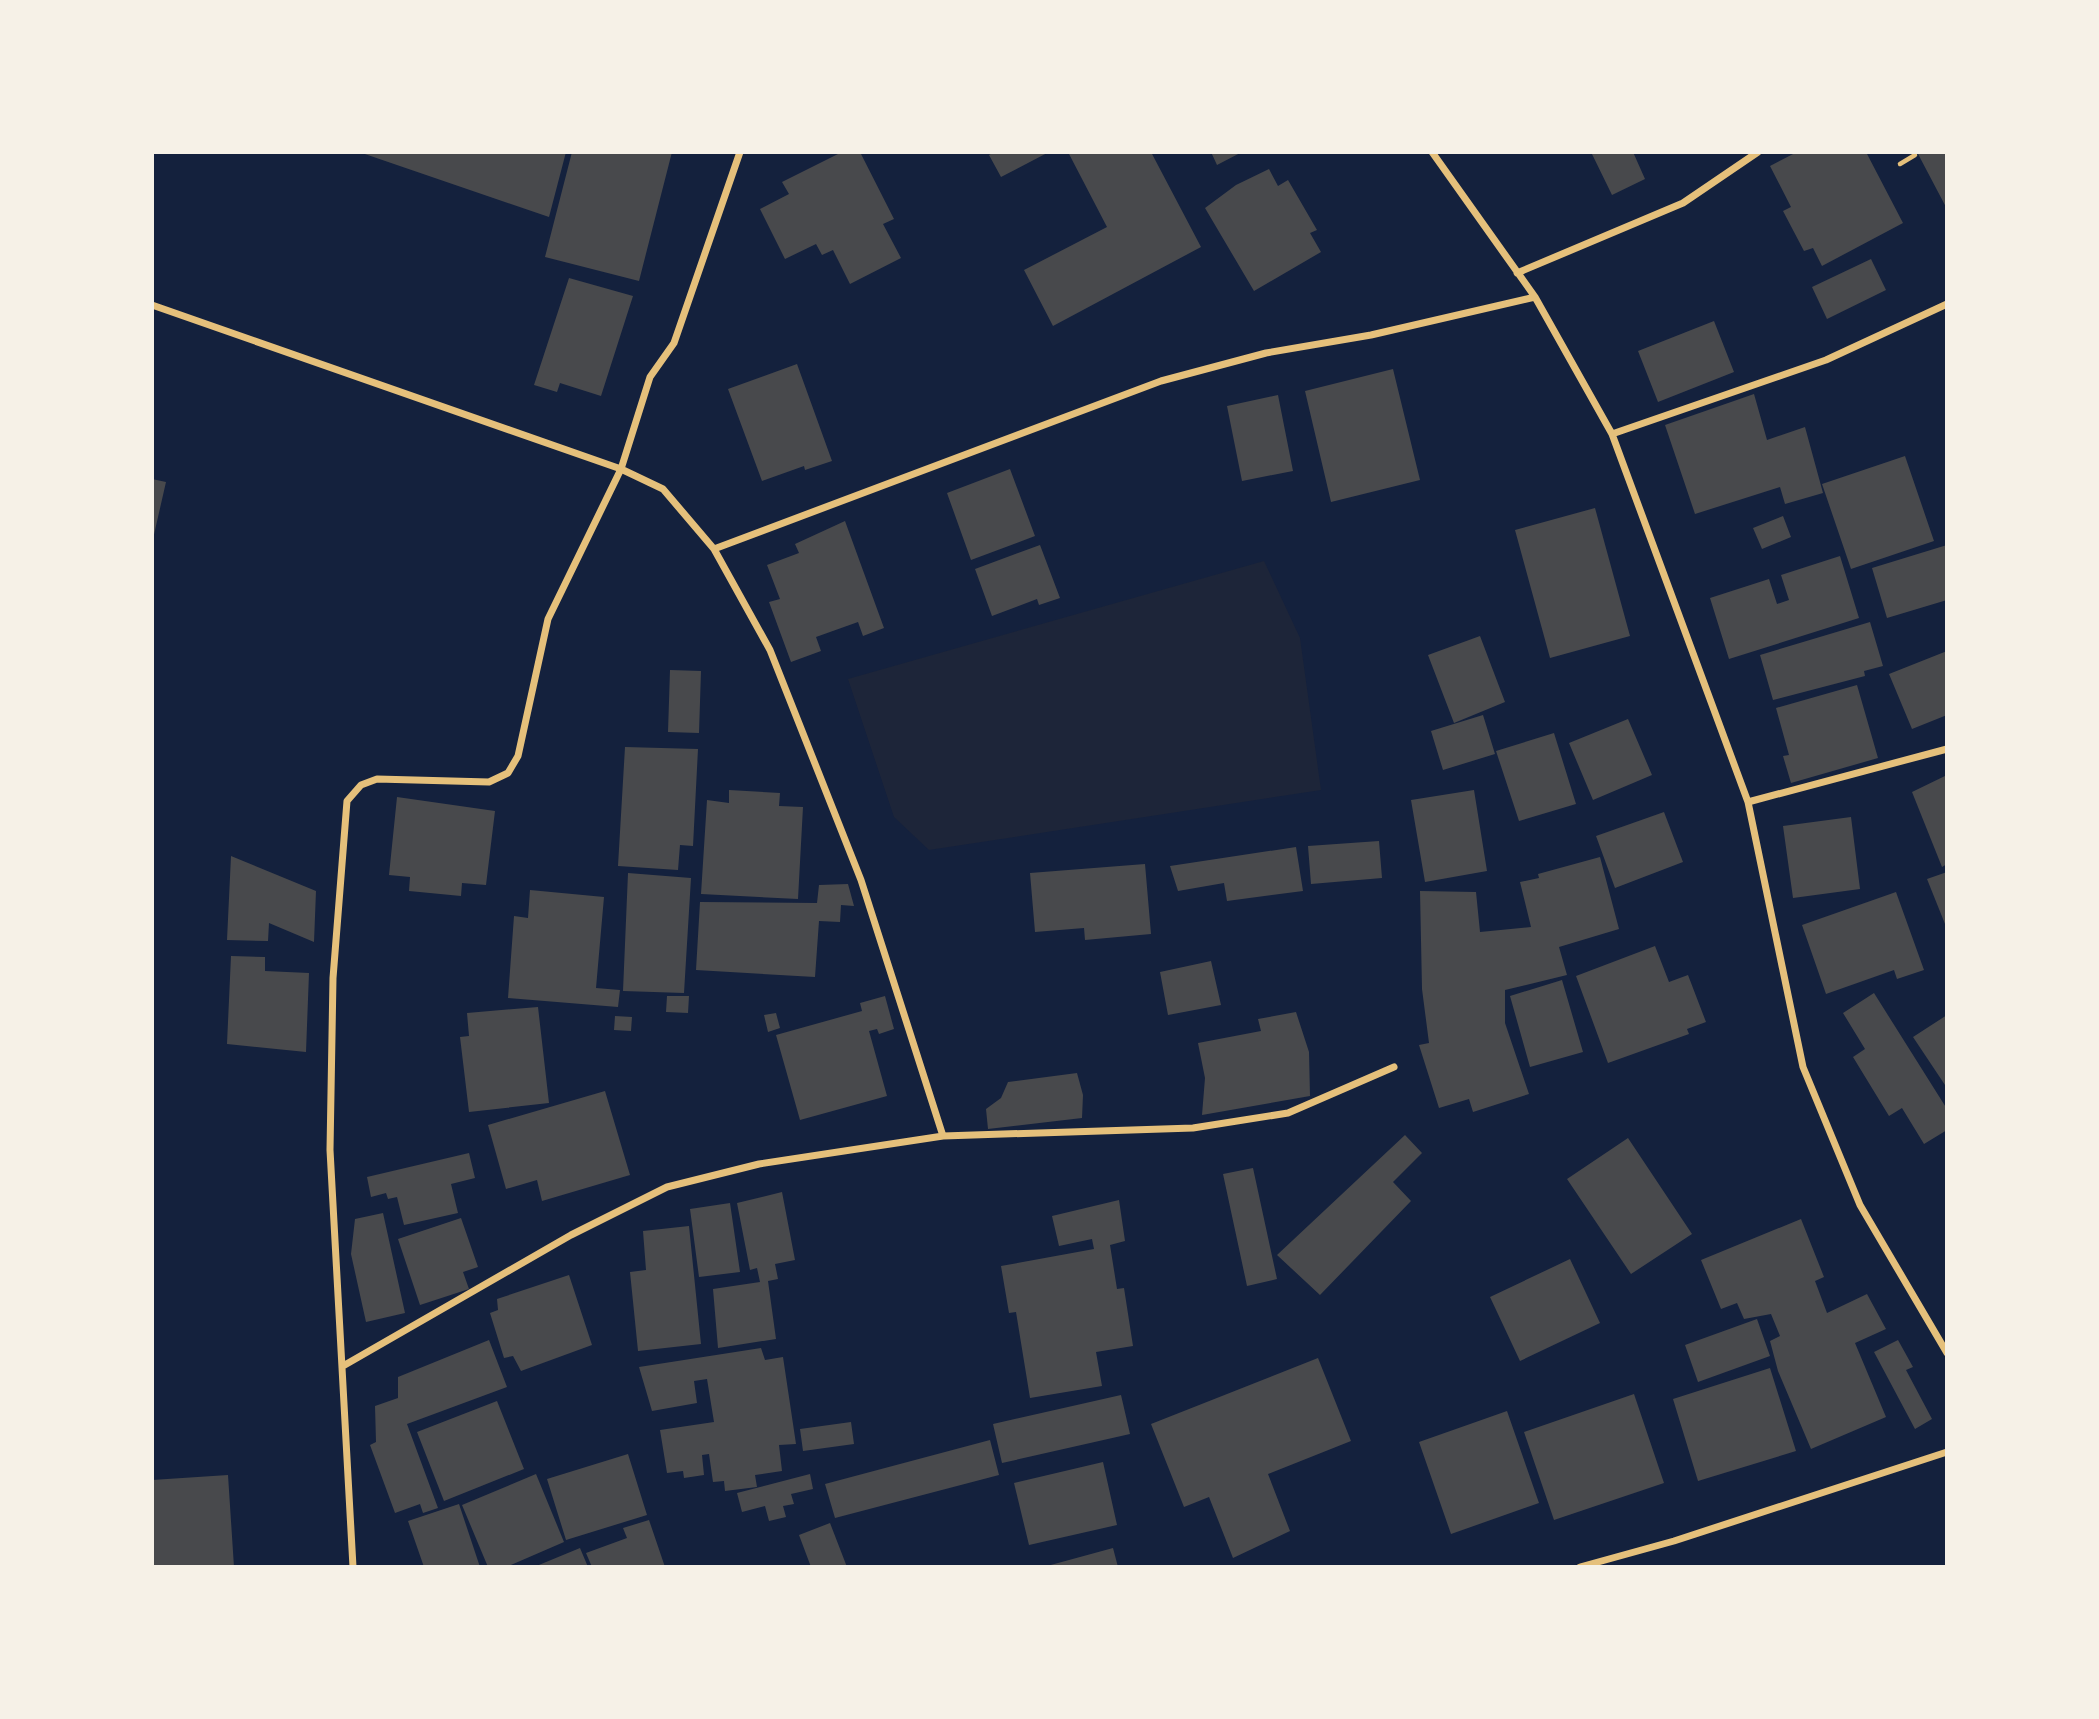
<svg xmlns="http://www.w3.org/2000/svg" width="2099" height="1719" font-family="'Nunito Sans',sans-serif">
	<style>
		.green { fill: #1d2539 }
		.building { fill: #48494c }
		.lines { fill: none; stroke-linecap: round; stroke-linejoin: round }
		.path { stroke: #e5c07b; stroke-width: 4.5 }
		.minor { stroke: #e5c07b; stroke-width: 7 }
	</style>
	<rect width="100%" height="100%" fill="#14213d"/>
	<path class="green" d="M1264,561l36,77 21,152 -392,60 -35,-33 -46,-138z"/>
	<path class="building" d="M359,152h207l-17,65z
		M572,152h100l-33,129 -94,-24z
		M842,152h18l34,67 -11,5 18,34 -51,26 -17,-34 -11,5 -6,-11 -31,15 -25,-50 29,-15 -7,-12z
		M994,152h55l-48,25 -12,-22z
		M1068,152h83l50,95 -148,79 -29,-56 83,-43z
		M1211,152h31l-25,13z
		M1591,152h42l12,27 -33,16z
		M1797,152h69l37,71 -81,43 -9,-18 -9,3 -21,-40 8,-4 -21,-41z
		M1917,152h30v57z
		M1269,169l9,17 10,-6 29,50 -7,3 11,19 -67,39 -49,-83 31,-23z
		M1871,259l15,31 -59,29 -15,-32z
		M569,278l64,18 -32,100 -41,-13 -3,9 -23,-7z
		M1714,321l20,51 -76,30 -20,-51z
		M797,364l35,97 -27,9 -1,-4 -42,15 -34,-92z
		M1393,369l27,111 -89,22 -26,-111z
		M1754,394l13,46 38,-13 18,66 -38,11 -5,-17 -85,27 -30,-89z
		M1278,395l15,76 -51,10 -15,-75z
		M1905,456l29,85 -83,28 -29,-85z
		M1010,469l25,67 -64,24 -24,-67z
		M152,479l14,3 -13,57h-1z
		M1595,508l35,128 -80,22 -35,-128z
		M1783,516l8,21 -29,12 -9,-21z
		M845,521l39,107 -21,8 -5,-14 -42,15 5,14 -30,11 -22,-60 11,-3 -13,-34 32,-12 -4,-9z
		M1040,545l20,53 -21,7 -2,-6 -45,17 -17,-47z
		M1947,545v55l-60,18 -15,-50z
		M1840,556l19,62 -130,41 -19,-61 59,-19 8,25 12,-4 -8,-25z
		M1870,622l13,44 -19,5 1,5 -92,24 -13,-45z
		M1480,636l25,66 -51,21 -26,-68z
		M1947,651v64l-35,14 -23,-55z
		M670,670l31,1 -2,62 -31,-1z
		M1857,685l21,73 -87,25 -8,-27 6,-1 -13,-47z
		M1483,715l12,39 -52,16 -12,-39z
		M1628,719l24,56 -59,25 -24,-57z
		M1554,733l22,71 -57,17 -23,-70z
		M625,747l73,2 -5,97 -13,-1 -2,25 -60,-4z
		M1947,775v89l-5,3 -30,-75z
		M729,790l51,3 -1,13 24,1 -5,92 -97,-5 6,-94 22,3z
		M1474,790l13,81 -62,11 -14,-82z
		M397,797l98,14 -9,74 -24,-2 -1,13 -52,-5 1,-14 -21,-2z
		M1664,812l19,50 -68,26 -19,-52z
		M1851,817l9,72 -67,9 -10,-72z
		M1379,841l3,37 -71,6 -3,-38z
		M1296,847l7,44 -76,10 -3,-18 -46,8 -8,-25z
		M231,856l85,35 -2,51 -45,-19 -1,18 -41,-1z
		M1600,857l19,72 -60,18 8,28 -62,15v33l24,71 -56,18 -4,-13 -30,9 -20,-63 10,-2 -7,-54 -2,-98 56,1 4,40 51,-5 -11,-45 19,-4 -1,-4z
		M1145,864l6,70 -66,6 -1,-12 -49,4 -5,-59z
		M1947,872v57l-20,-50z
		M628,873l63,5 -7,115 -61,-2z
		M848,884l6,22 -13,-1 -1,17 -21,-1 -4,56 -119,-7 4,-68 117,1 2,-18z
		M530,890l74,7 -8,91 24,2 -2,17 -110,-9 6,-82 14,2z
		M1896,892l28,78 -27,9 -3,-9 -68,24 -24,-69z
		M1655,946l14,36 19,-7 18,47 -19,7 2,5 -81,29 -32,-87z
		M231,956l34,1v14l44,2 -3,79 -79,-8z
		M1211,961l10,44 -53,10 -8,-43z
		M1562,980l21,72 -53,15 -20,-71z
		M1874,993l73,116v21l-23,14 -22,-36 -13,8 -36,-59 12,-8 -22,-36z
		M667,996h22l-1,17 -22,-1z
		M885,996l9,33 -15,5 -2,-5 -8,2 18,65 -87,24 -24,-85 86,-24 -2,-8z
		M538,1007l11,96 -80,9 -9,-75 9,-1 -2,-23z
		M1296,1012l13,40 1,44 -108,19 3,-37 -7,-35 63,-12 -3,-12z
		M776,1013l4,15 -12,4 -4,-17z
		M1947,1015v73l-34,-51z
		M615,1016l17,1 -1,14 -17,-1z
		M1077,1073l6,22 -1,23 -94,11 -2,-20 15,-11 7,-16z
		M605,1091l25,84 -88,26 -5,-21 -31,9 -18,-64z
		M1405,1135l17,18 -29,29 18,19 -91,94 -43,-40z
		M1628,1138l64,96 -61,40 -64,-95z
		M469,1153l6,25 -24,6 7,29 -54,12 -7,-28 -9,2 -2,-6 -15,4 -4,-20z
		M1253,1168l24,111 -30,7 -24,-112z
		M782,1192l13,68 -20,4 3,15 -10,2 8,58 -58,9 -5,-59 47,-7 -3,-14 -7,2 -13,-67z
		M1119,1200l6,41 -15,4 7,44 7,-1 9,58 -37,6 6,34 -72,12 -14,-86 -7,1 -8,-47 93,-17 -2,-10 -33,7 -7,-30z
		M730,1203l10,69 -41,5 -9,-68z
		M383,1213l22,100 -39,9 -15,-68 4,-35z
		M461,1218l17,49 -15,5 6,17 -49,16 -22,-66z
		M1801,1219l23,58 -9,4 12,32 40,-19 19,35 -31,14 31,74 -75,32 -33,-78 -8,-30 10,-5 -9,-22 -27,5 -7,-16 -16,6 -20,-49z
		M689,1226l12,118 -63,7 -8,-79 16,-2 -3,-39z
		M1570,1259l30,64 -80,38 -30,-64z
		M569,1275l23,70 -71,26 -8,-15 -9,2 -14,-45 8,-3 -1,-11z
		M1757,1319l13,37 -72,26 -13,-37z
		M489,1340l18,47 -100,37 31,84 -15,5 -3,-9 -25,9 -25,-68 6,-3 -1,-36 23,-8v-21z
		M1898,1340l15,27 -7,3 26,49 -17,10 -41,-77z
		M761,1348l4,12 18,-3 13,87 -17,1 3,26 -27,4 2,12 -32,4 -1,-10 -11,1 -4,-28 -7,1 2,20 -20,3 -1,-7 -16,2 -7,-43 54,-8 -7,-43 -13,2 3,22 -45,8 -13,-44z
		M1318,1358l33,83 -83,33 22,57 -57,27 -24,-61 -25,10 -33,-83z
		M1770,1368l26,83 -98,30 -25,-82z
		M1634,1394l30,89 -110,37 -30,-88z
		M1121,1395l9,39 -128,29 -9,-39z
		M497,1401l27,68 -80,32 -27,-69z
		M1507,1411l32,92 -88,31 -32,-92z
		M851,1422l3,22 -51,7 -3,-22z
		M990,1440l9,35 -164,43 -10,-34z
		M628,1454l19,61 -81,25 -19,-61z
		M1103,1462l14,63 -88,20 -15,-62z
		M536,1474l28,68 -58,25h-18l-26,-62z
		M810,1474l3,15 -22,5 3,10 -11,2 3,11 -17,4 -4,-15 -23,6 -5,-19z
		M228,1475l6,92h-82v-87z
		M459,1504l21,63h-56l-16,-46z
		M649,1520l16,47h-73l-6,-14 41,-15 -4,-10z
		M830,1523l17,44h-36l-12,-32z
		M580,1548l8,19h-54z
		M1113,1548l5,19h-70l-1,-1z"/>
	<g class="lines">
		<path class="path" d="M1900,164l15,-9"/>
		<path class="minor" d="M1432,152l103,145 77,137 136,368 55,265 57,138 87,148
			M1517,273l166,-70 75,-51
			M152,305l469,164 42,20 51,60 447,-168 105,-28 105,-18 164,-38
			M1612,434l214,-74 121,-56
			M714,549l56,101 91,230 82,256
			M1748,802l199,-53
			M343,1366l228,-131 96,-48 92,-23 184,-28 250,-8 95,-15 106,-46
			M353,1567l-23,-417 3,-172 14,-177 14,-16 16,-6 112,3 19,-9 10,-17 30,-137 73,-150 29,-92 24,-34 66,-191
			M1580,1567l94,-26 273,-89"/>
	</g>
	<rect width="2099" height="1719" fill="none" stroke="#f6f1e7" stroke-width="308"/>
</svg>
